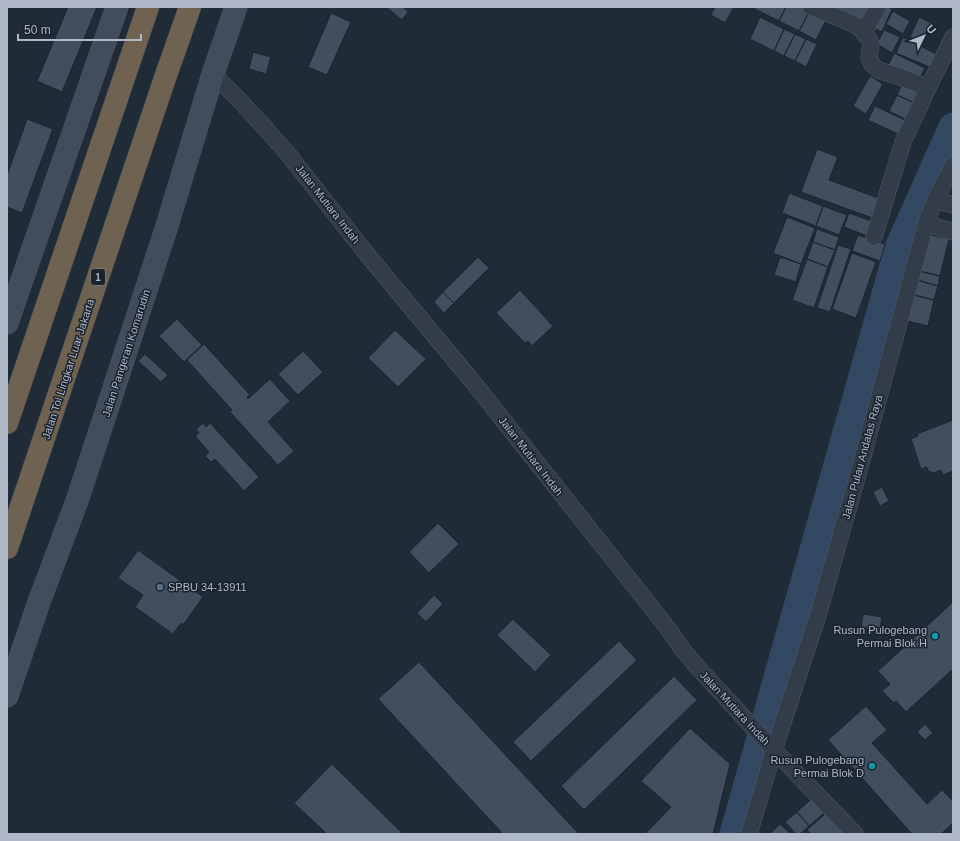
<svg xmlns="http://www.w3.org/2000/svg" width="960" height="841" font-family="Arial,sans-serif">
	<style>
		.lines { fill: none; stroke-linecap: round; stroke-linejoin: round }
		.river { stroke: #324761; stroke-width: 29 }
		.building { fill: #414e5e; stroke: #1b242f }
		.street-casing { stroke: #515b67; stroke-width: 17 }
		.secondary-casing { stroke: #515b67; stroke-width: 23 }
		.highway-casing { stroke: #3e4853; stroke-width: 23 }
		.street { stroke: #333d49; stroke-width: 16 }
		.secondary { stroke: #414c5c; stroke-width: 22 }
		.highway { stroke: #6f6250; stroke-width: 22 }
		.service-dot { fill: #5c6f8a; stroke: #19222d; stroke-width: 1.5 }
		.culture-dot { fill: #0f9aa8; stroke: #19222d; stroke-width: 1.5 }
		.labels { text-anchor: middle; stroke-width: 3; stroke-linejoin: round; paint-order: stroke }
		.shield { fill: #19222d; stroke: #818b98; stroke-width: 1 }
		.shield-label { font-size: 10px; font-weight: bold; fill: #aeb8c6 }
		.street-label { font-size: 11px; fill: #aeb8c6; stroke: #19222d }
		.poi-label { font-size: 11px; fill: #aeb8c6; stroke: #19222d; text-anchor: end }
	</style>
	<rect width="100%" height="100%" fill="#202b38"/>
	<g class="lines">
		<path class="river" d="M734,834l165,-586 54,-121"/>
	</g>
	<path class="building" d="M68,7h29l-35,85 -25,-11z
		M386,7h17l5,5 -6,8z
		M715,7h19l-9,16 -14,-8z
		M754,7h32l-7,14 -26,-13z
		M786,7h18l6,3 -11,21 -20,-10z
		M825,7h46l-5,15z
		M881,7h7l4,2 -10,23 -10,-5z
		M810,10l17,8 -11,22 -17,-9z
		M893,11l17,10 -7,13 -17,-10z
		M331,13l20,9 -24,53 -19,-8z
		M760,17l24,12 -10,22 -24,-12z
		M919,17l12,6 -9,20 -12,-6z
		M784,29l11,5 -11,22 -10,-5z
		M884,30l16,7 -8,16 -15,-9z
		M795,34l11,5 -11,22 -11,-5z
		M903,37l35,18 -6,13 -36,-15z
		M806,39l11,5 -11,23 -11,-6z
		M253,52l18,5 -5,17 -17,-5z
		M894,53l31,15 -7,14 -30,-16z
		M870,76l13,8 -17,30 -13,-8z
		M904,80l22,10 -7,15 -22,-10z
		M897,95l22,10 -8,17 -22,-11z
		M875,106l34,16 -7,14 -34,-16z
		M27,119l26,10 -31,84 -15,-6v-32z
		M817,149l21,8 -9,23 52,19 -6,20 -74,-27z
		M789,193l34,13 -7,20 -34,-13z
		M823,206l24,9 -8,20 -23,-9z
		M849,213l25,9 -4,15 -26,-10z
		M787,217l28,11 -14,36 -28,-11z
		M817,229l22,8 -4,13 -22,-8z
		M929,234l20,5 -9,37 -21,-5z
		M858,235l27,9 -5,17 -28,-10z
		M813,242l22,8 -7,17 -21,-8z
		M838,245l13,4 -21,63 -13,-4z
		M852,253l24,9 -20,56 -24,-9z
		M478,257l11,11 -35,35 -11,-11z
		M780,257l21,7 -5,18 -22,-7z
		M807,259l21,8 -14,41 -22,-8z
		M919,271l21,5 -2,10 -21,-6z
		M917,280l21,6 -4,14 -20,-5z
		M520,290l33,36 -21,20 -4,-5 -3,2 -29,-30z
		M443,292l11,11 -10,10 -10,-11z
		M914,295l20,5 -6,26 -21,-5z
		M177,319l25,26 -18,17 -25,-26z
		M395,330l31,29 -28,28 -30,-29z
		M204,344l46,51 -3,2 1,2 22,-20 20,22 -22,21 26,29 -16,14 -48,-53 2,-2 -45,-50z
		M303,351l20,21 -25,23 -20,-21z
		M145,354l23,21 -7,7 -23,-21z
		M953,420v51l-10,4 -2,-5 -7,3 -6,-2 -1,-4 -6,2 -10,-30 7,-3 -1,-2z
		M203,423l3,4 4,-4 49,54 -15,14 -29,-32 -4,3 -6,-6 4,-4 -14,-16 4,-3 -3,-4z
		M882,487l7,14 -9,5 -7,-14z
		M438,523l21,21 -30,29 -20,-21z
		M138,550l65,47 -20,28 -2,-2 -8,11 -38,-27 8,-12 -25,-17z
		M434,595l9,9 -17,18 -9,-9z
		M953,602v67l-47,43 -10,-11 -2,2 -12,-12 8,-7 -12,-13z
		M863,614l19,3 -2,13 -19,-3z
		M513,619l38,36 -16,17 -38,-37z
		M619,641l18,19 -106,101 -18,-19z
		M419,662l160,172h-76l-125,-135z
		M674,676l23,24 -113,110 -23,-24z
		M866,706l21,24 -15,13 55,61 15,-14 11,11v22l-12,11h-29l-84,-94z
		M925,724l8,9 -8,7 -8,-8z
		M690,728l40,36 -17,70h-68l26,-27 -30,-26z
		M332,764l71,70h-76l-33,-31z
		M811,799l13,14 -15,13 -12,-14z
		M797,812l12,14 -9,8h-4l-11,-12z
		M825,814l19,20h-33l-4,-4z
		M780,824l11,10h-21z"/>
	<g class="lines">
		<g class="street-casing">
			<path id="street" d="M811,7l31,12 17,8 9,11 3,5 -2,15 3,6 6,6 20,6 30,12 25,-51
				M864,32l14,-25
				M213,74l28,28 25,27 22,25 78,99 107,129 190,240 20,28 17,20 74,80 81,84
				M935,200l18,5
				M926,223l27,9
				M874,237l29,-95 25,-54
				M749,834l25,-84 45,-138 43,-152 64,-237 9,-23 18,-35"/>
		</g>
		<g class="secondary-casing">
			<path id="secondary" d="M7,323l110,-316
				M7,696l32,-94 39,-104 88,-269 47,-155 23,-67"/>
		</g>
		<g class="highway-casing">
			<path id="highway" d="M7,423l141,-416
				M7,548l158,-470 25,-71"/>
		</g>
		<use href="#street" class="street"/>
		<use href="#secondary" class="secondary"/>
		<use href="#highway" class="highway"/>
	</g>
	<circle class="service-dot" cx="160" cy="587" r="4"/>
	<g class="culture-dot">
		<circle cx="935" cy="636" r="4"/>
		<circle cx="872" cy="766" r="4"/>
	</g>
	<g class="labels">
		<rect class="shield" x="91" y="269" width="14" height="16" rx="3"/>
		<g class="shield-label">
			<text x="98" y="281">1</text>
		</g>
		<g class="street-label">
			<text transform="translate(328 204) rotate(52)" y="4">Jalan Mutiara Indah</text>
			<text transform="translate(126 353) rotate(-72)" y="4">Jalan Pangeran Komarudin</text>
			<text transform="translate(68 369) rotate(-72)" y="4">Jalan Tol Lingkar Luar Jakarta</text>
			<text transform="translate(531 456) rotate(52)" y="4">Jalan Mutiara Indah</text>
			<text transform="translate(862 457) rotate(-75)" y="4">Jalan Pulau Andalas Raya</text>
			<text transform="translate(735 708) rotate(47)" y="4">Jalan Mutiara Indah</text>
		</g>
		<g class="poi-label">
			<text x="168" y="591" text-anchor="start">SPBU 34-13911</text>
			<text x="927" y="634">Rusun Pulogebang<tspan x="927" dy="13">Permai Blok H</tspan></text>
			<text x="864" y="764">Rusun Pulogebang<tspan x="864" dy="13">Permai Blok D</tspan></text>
		</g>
	</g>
	<rect width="960" height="841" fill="none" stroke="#aeb8c6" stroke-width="16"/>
	<g transform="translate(924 36) rotate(47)" stroke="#19222d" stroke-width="3" paint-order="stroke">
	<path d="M0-3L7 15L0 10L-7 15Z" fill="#aeb8c6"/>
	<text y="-6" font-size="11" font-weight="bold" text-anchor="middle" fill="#aeb8c6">U</text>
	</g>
	<path d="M18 34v6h123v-6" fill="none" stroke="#aeb8c6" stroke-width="2"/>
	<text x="24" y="34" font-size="12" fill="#aeb8c6" stroke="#19222d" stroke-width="3" paint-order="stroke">50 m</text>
</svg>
